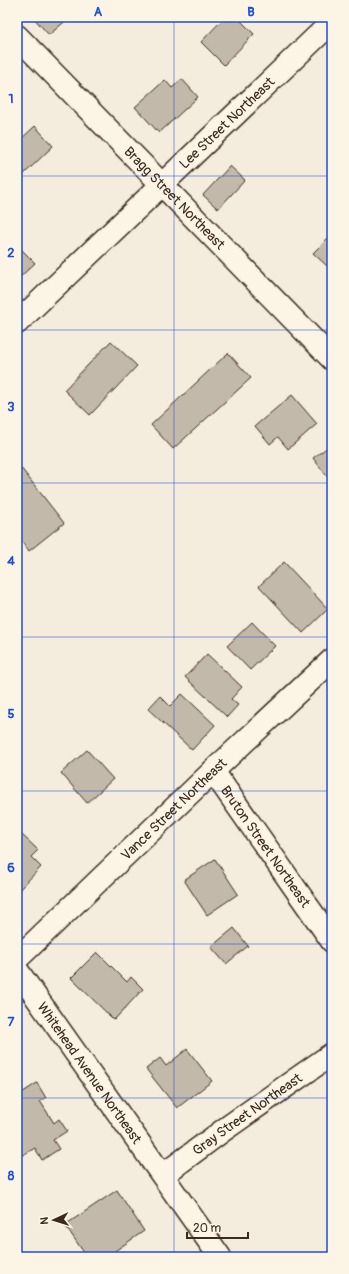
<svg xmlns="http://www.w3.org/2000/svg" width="349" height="1274" font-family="Pangolin,sans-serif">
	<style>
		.building { fill: #c3b9aa; stroke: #3b2a1e }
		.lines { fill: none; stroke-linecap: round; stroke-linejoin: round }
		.minor-casing { stroke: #3b2a1e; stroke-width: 25 }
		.minor { stroke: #fcf5e5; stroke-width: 22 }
		.grid { fill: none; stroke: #1d4ed8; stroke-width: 1; stroke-opacity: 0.55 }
		.labels { text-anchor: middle; stroke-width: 3; stroke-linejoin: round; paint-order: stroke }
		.street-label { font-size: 14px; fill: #3b2a1e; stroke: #fcf5e5 }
		.neatline { fill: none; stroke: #1d4ed8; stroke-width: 1.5 }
		.grid-label { font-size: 13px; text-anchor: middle; font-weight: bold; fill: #1d4ed8 }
	</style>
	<rect width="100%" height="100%" fill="#f4eddd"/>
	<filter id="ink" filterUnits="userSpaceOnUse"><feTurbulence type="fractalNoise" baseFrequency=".025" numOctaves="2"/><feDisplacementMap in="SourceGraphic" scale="8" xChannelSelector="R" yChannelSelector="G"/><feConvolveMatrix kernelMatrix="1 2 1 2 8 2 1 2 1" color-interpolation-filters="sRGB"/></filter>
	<g filter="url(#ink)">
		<path class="building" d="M33,17h37l-21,18z
			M225,17h12l17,17 -30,31 -23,-23z
			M182,79l16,18 -39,36 -24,-26 30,-27 7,8z
			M35,126l18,20 -32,31 -4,-4v-30z
			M230,166l15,14 -27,29 -15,-14z
			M332,234v27l-5,5 -14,-13z
			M17,245l18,18 -18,17z
			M111,341l26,25 -47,49 -26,-25z
			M228,353l23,25 -78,71 -22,-24z
			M292,395l25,29 -29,25 -10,-12 -8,7 -15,-18z
			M332,444v33l-3,2 -16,-21z
			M17,463l47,60 -35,28 -12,-16z
			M284,562l44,47 -25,24 -44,-47z
			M252,622l23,24 -25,24 -23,-24z
			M207,654l35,33 -11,12 7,6 -11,12 -42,-40z
			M182,694l33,31 -23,25 -44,-41 12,-13 10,10z
			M87,750l26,29 -26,24 -26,-30z
			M20,833l18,17 -7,7 10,10 -24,25v-57z
			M215,859l23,35 -31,21 -23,-35z
			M234,928l14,18 -22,18 -15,-17z
			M97,952l30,30 4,-5 12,12 -29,31 -43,-42z
			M187,1049l25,32 -35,27 -31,-39 14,-11 6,8z
			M17,1072l6,11 -6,4z
			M37,1083l9,15 -6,3 14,22 5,-4 8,12 -14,9 6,9 -17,11 -7,-12 -14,8 -4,-6v-43l2,-1 -2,-10z
			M117,1190l27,41 -38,26h-19l-22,-32z"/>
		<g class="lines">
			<g class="minor-casing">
				<g id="minor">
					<path id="s1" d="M17,36l315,323"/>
					<path id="s2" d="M17,323l315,-301"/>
					<path id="s3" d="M213,771l119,170"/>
					<path id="s4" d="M17,959l196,-188 119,-111"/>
					<path id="s5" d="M17,970l203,287"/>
					<path id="s6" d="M163,1175l62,-46 107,-75"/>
				</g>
			</g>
			<use href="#minor" class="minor"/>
		</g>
	</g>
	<path class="grid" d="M174,17v1240M17,176h315M17,330h315M17,483h315M17,637h315M17,791h315M17,944h315M17,1098h315"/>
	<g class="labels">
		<g class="street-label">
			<text dy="5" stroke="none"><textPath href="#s2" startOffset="290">Lee Street Northeast</textPath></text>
			<text dy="5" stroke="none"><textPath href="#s1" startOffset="226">Bragg Street Northeast</textPath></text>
			<text dy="5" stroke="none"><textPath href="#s4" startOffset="217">Vance Street Northeast</textPath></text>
			<text dy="5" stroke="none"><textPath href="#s3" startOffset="92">Bruton Street Northeast</textPath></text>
			<text dy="5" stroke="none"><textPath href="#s5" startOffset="126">Whitehead Avenue Northeast</textPath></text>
			<text dy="5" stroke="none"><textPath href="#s6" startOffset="104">Gray Street Northeast</textPath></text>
		</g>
	</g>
	<rect width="349" height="1274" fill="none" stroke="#fcf5e5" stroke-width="44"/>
	<g transform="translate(54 1220) rotate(266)" stroke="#fcf5e5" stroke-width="3" paint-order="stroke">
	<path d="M0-3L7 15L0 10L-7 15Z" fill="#3b2a1e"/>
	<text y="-6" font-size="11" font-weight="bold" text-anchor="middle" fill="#3b2a1e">N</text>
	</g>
	<path d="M187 1232v6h61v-6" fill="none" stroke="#3b2a1e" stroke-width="2"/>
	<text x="193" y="1232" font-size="12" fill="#3b2a1e" stroke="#fcf5e5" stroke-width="3" paint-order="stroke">20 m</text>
	<rect x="22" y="22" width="305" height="1230" class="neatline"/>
	<g class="grid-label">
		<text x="98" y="16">A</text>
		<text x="251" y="16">B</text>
		<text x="11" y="103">1</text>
		<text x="11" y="257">2</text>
		<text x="11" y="411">3</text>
		<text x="11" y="565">4</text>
		<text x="11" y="718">5</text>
		<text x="11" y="872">6</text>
		<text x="11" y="1026">7</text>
		<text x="11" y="1180">8</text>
	</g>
</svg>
